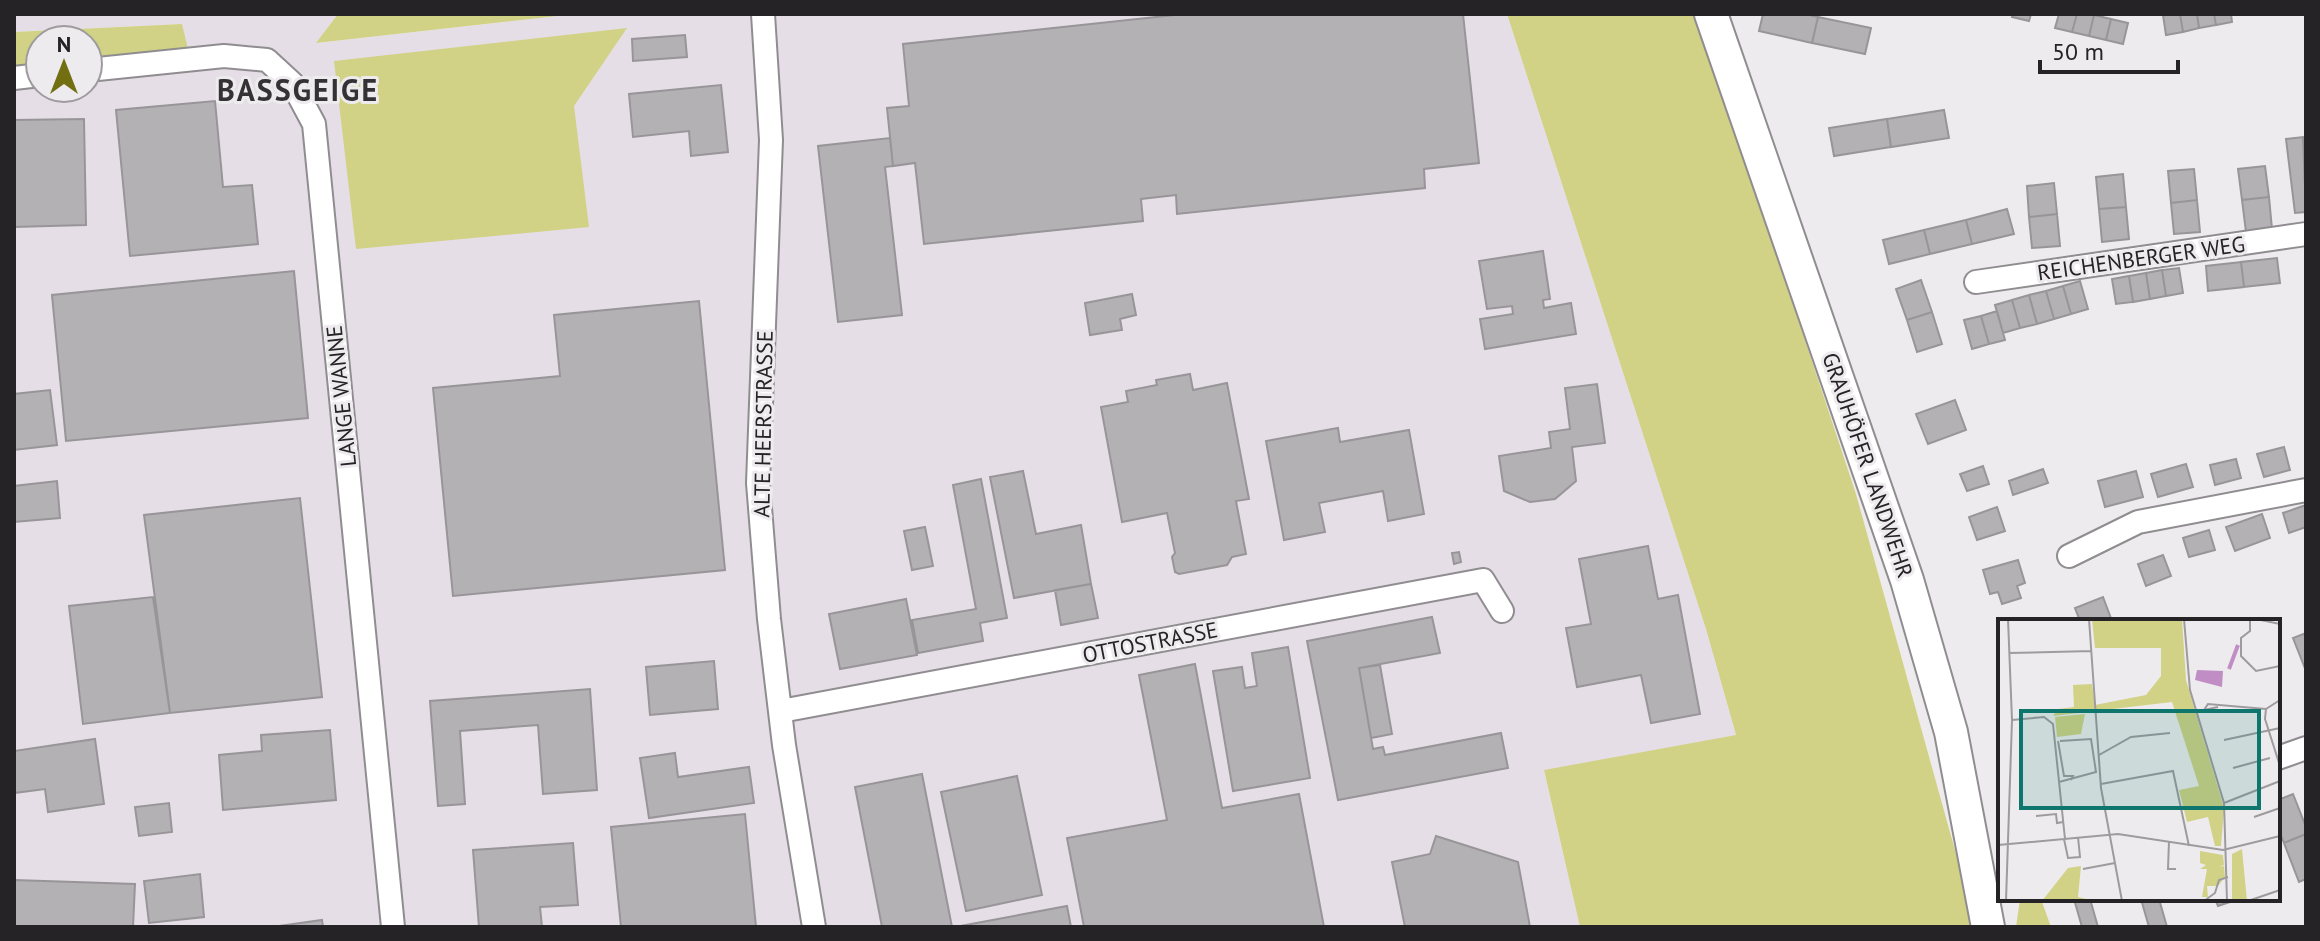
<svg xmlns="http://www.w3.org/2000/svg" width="2320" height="941" font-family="'PT Sans',sans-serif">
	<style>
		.built { fill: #e6dee7 }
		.green { fill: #d1d285 }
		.building { fill: #b4b1b4; stroke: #989598; stroke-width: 2 }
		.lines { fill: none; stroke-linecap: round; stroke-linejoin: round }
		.street-casing { stroke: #908d90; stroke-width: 26 }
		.secondary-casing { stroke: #908d90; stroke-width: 36 }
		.street { stroke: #fff; stroke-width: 22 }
		.secondary { stroke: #fff; stroke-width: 32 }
		.labels { text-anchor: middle; stroke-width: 6; stroke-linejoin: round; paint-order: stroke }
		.street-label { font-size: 22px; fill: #252325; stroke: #eeebee }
		.district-label { font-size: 30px; font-weight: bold; letter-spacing: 2px; fill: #353235; stroke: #eeebee }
		.inset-river { fill: none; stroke: #c08dc5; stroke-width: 4 }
		.inset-road { fill: none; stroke: #9e9b9e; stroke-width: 2 }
		.view { fill: #0f766e; fill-opacity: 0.15; stroke: #0f766e; stroke-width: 4 }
		.inset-edge { fill: none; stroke: #252325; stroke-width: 4 }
	</style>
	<rect width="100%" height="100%" fill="#eeebee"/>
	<path class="built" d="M14,14h324l-21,29 259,-29h931l199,615 30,107 -192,35 36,156h-1566v-859l26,-3v23h48v-28l93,-36 -167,8z"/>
	<path class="green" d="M338,14h238l-260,29z
		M1507,14h190l159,480 112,403 6,30h-394l-36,-157 192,-35 -30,-106z
		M182,24l6,25 -100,11v-20h-48v25l-26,3v-36z
		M627,28l-53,78 15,121 -233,22 -22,-188z
		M2020,899h21l10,28h-35z"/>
	<path class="building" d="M1184,14h279l16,149 -55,6 1,19 -248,26 -1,-19 -35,4 2,22 -219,23 -9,-81 -22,3 -6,-58 22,-2 -6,-62z
		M1763,14h42l13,3 -6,26 -53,-12z
		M2013,14h18l-2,7 -17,-4z
		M2059,14h18l-5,18 -17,-4z
		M2077,14l17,1 -5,21 -17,-4z
		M2180,14h17l2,14 -16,4z
		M2180,14l3,18 -17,3 -3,-20z
		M2197,14h17l2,11 -17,3z
		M2214,14h17l1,8 -16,3z
		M2094,15l17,4 -5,21 -17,-4z
		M1818,17l53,11 -6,26 -53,-11z
		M2111,19l17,4 -5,21 -17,-4z
		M685,35l2,22 -54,4 -1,-22z
		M721,85l7,67 -37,4 -2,-25 -56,6 -4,-43z
		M215,101l8,86 29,-2 6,59 -128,12 -14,-146z
		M1944,110l5,28 -58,9 -4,-28z
		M84,119l2,106 -72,2v-107z
		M1887,119l4,28 -57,9 -5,-28z
		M2303,137l3,75 -11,1 -9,-74z
		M890,138l3,28 -8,1 17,148 -64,7 -20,-176z
		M2265,166l4,31 -27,3 -4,-31z
		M2194,169l3,31 -26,3 -3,-32z
		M2123,174l3,33 -27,2 -3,-32z
		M2054,183l3,31 -28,3 -2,-31z
		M2269,197l3,32 -26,3 -4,-32z
		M2197,200l3,32 -26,2 -3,-31z
		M2126,207l3,32 -27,3 -3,-33z
		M2007,209l7,25 -42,10 -6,-24z
		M2057,214l3,32 -28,2 -3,-31z
		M1966,220l6,24 -42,10 -6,-24z
		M1924,230l6,24 -41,10 -6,-24z
		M1543,251l7,48 -7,1 1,8 27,-5 5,31 -91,15 -5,-30 33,-5 -1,-8 -25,3 -8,-48z
		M2277,258l3,25 -36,4 -3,-25z
		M2241,262l3,25 -36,4 -2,-25z
		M2179,268l4,25 -17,3 -4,-26z
		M2162,270l4,26 -16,3 -4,-26z
		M294,271l14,147 -242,23 -14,-146z
		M2146,273l4,26 -17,3 -4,-26z
		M2129,276l4,26 -17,2 -4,-25z
		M1921,280l11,32 -25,8 -11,-31z
		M2080,281l8,28 -17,5 -8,-28z
		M2063,286l8,28 -17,5 -8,-28z
		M2046,291l8,28 -17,5 -8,-29z
		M1132,294l4,21 -16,4 2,11 -32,5 -5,-32z
		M2029,295l8,29 -17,4 -8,-28z
		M2012,300l8,28 -17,5 -8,-28z
		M699,301l26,269 -272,26 -20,-208 127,-12 -6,-61z
		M1997,311l8,29 -16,4 -8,-28z
		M1932,312l10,32 -25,8 -10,-32z
		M1981,316l8,28 -17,5 -8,-29z
		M1190,374l3,16 34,-7 22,116 -13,2 10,53 -14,3 -5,8 -48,9 -4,-2 -3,-15 3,-4 -8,-40 -45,9 -21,-115 27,-5 -2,-11 31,-6 -1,-5z
		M1597,384l8,59 -33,4 4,34 -21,18 -25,3 -26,-11 -5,-35 52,-8 -2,-16 21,-3 -5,-41z
		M50,390l7,55 -43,5v-56z
		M1955,400l11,30 -38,14 -12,-30z
		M1338,428l2,14 69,-12 15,84 -36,7 -5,-30 -64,12 6,29 -41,8 -18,-99z
		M2284,447l6,23 -26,7 -7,-23z
		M2236,459l5,19 -26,7 -5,-20z
		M2186,464l7,23 -35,10 -7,-23z
		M1983,466l6,18 -22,7 -7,-17z
		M2043,469l5,14 -35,12 -4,-14z
		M1023,471l13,63 45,-9 10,59 -77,14 -24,-121z
		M2136,471l7,26 -38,10 -7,-26z
		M981,479l26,139 -27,5 3,18 -65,12 -6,-33 64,-11 -23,-124z
		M57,481l3,37 -46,4v-36z
		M300,498l22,199 -152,16 -26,-198z
		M2306,505v22l-17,6 -6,-20z
		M1997,507l8,24 -28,9 -8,-23z
		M2262,514l8,24 -35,13 -9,-24z
		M925,527l8,39 -21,4 -8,-39z
		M2209,530l6,20 -26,7 -6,-19z
		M1648,546l10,53 20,-4 22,119 -49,9 -10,-48 -64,12 -11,-59 25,-4 -12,-65z
		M1459,552l2,10 -7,2 -2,-11z
		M2163,555l8,21 -25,10 -8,-22z
		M2018,560l7,23 -8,3 4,12 -19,6 -4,-12 -8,2 -7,-24z
		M1091,584l7,34 -37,7 -6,-35z
		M153,597l17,116 -87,11 -14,-118z
		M2103,597l9,24h-32l-5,-13z
		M906,599l11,56 -77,14 -11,-55z
		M1432,617l8,36 -81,15 14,81 10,-2 2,8 116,-22 7,35 -170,32 -31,-159z
		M2306,633v38l-13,-33z
		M1288,647l22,131 -77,13 -20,-120 29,-4 3,21 12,-2 -5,-33z
		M714,661l4,48 -68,6 -4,-48z
		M1195,664l27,144 77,-14 25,133h-240l-17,-89 100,-18 -28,-145z
		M1380,665l12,69 -21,4 -12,-70z
		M590,689l7,101 -54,4 -5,-69 -78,6 5,73 -27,2 -8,-105z
		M330,730l6,70 -113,10 -4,-55 43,-4 -1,-16z
		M95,739l9,65 -56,8 -3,-23 -31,4v-42z
		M675,753l3,24 71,-10 5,36 -105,15 -9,-60z
		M922,774l30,153h-70l-27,-140z
		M1017,776l25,119 -76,16 -25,-119z
		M2293,794l13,33v7l-22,9 -6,-15v-28z
		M169,803l3,29 -33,4 -4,-29z
		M745,814l11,113h-135l-10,-100z
		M2306,834v45l-7,3 -15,-39z
		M1436,836l82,26 12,65h-125l-13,-65 38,-8z
		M573,843l5,62 -38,2 2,20h-63l-6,-77z
		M200,874l4,43 -55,6 -5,-42z
		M14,880l121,4 -2,43h-119z
		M2074,899h16l8,28h-16z
		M2141,899h18l8,28h-18z
		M2215,899h24l-21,7z
		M1067,906l4,21h-116z
		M322,920l1,7h-51z"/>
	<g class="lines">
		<g class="street-casing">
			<path id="street" d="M763,14l8,126 -13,343 11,136 15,126 30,182
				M88,70l136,-14 43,4 25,23 22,41 79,803
				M14,78l26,-3
				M1976,282l330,-48
				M2069,556l69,-34 168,-32
				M781,711l702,-131 19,31
				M2278,758l28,-10"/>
		</g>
		<g class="secondary-casing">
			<path id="secondary" d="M1711,14l196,566 44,152 37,195"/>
		</g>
		<use href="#street" class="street"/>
		<use href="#secondary" class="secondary"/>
	</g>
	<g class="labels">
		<g class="street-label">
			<text transform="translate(2141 258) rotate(-8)" y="8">REICHENBERGER WEG</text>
			<text transform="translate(341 396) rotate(-96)" y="8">LANGE WANNE</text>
			<text transform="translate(763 424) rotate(-89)" y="8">ALTE HEERSTRASSE</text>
			<text transform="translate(1868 465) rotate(71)" y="8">GRAUHÖFER LANDWEHR</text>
			<text transform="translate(1150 642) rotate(-11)" y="8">OTTOSTRASSE</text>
		</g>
		<g class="district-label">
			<text x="298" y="101">BASSGEIGE</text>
		</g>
	</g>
	<g transform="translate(1998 619)">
		<rect width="282" height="282" fill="#eeebee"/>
		<path d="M94,0h90l4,61 38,128 -3,38h-6l-7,-29 -21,5 -8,-32 20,-4 -27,-84 -119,14 5,-7 16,-2 -1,-22 19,-1 3,21 51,-10 15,-19v-28h-66zM87,95l-4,20 -24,3 -2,-20zM244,230l5,52h-15v-47zM202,232l23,4 1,10 -5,2 5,-1 1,11 -7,9h-11l1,11h-6l5,-28h-7l6,-4 -6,-2zM83,247l-3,31 16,4h-52l26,-33z" fill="#d1d285"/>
		<path d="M225,52l-1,16 -27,-7 2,-10z" fill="#c08dc5"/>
		<path class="inset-river" d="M231,50l9,-24"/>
		<path class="inset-road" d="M91,0l12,169 21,113M186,0l6,71 34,113 3,98M252,0v12l-9,7v18l15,15 24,-5M258,0l24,5M11,34l83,-2M282,81l-14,9 -1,10 15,47M220,88l-14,3 4,-6 58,5M14,101l32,-3 9,7 12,115M226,121l56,-12M60,122l6,35h9l-2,4M101,136l32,-18 39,-4M235,149l37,-10M61,163l37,-10 -5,-33 -31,2M103,165l72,-13 16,75M226,184l56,-22M38,197l20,-2 1,9 6,-1M256,198l26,-9M66,220l4,19 12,-1 -2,-20M171,222l-1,28h8M0,226l120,-11 105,16 57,-14M85,250l32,-6M8,282l6,-181 -4,-101M206,282l11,-8 4,-13 9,-3M250,282l32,-11"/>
		<path class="view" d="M23,92h238v97h-238z"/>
		<rect width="282" height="282" class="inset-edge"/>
	</g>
	<rect width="2320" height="941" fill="none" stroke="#252325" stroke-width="32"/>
	<g transform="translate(64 64)"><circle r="38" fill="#eeebee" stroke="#9e9b9e" stroke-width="2"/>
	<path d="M0-6L14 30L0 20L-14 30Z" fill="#716f11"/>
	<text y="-12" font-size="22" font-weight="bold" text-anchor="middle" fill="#252325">N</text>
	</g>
	<path d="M2040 60v12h138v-12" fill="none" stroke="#252325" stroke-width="4"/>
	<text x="2052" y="60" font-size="24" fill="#252325" stroke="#eeebee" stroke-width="6" paint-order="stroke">50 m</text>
</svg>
